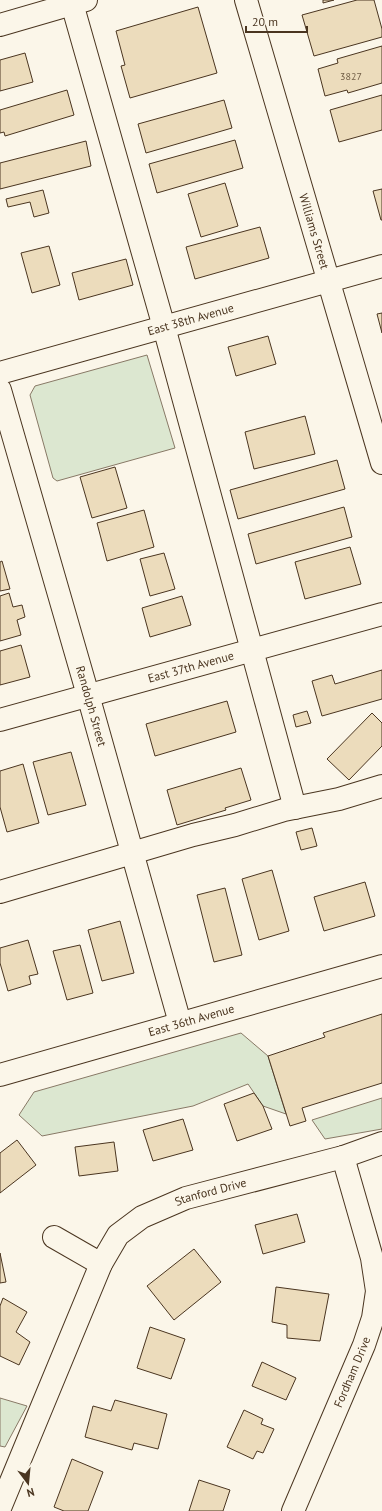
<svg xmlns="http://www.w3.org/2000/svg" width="382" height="1511" font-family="'PT Sans',sans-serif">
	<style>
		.green { fill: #dce7d0; stroke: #887966 }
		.building { fill: #ecdcbc; stroke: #4a3520 }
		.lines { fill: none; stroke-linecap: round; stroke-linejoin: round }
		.minor-casing { stroke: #4a3520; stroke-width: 24 }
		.major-casing { stroke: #4a3520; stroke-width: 24 }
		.minor { stroke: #fbf6e9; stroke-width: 22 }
		.major { stroke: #fbf6e9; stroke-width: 22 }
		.labels { text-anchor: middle; stroke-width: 3; stroke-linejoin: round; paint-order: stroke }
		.number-label { font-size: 10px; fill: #725f47 }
		.street-label { font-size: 12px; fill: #4a3520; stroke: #fbf6e9 }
	</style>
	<rect width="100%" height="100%" fill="#fbf6e9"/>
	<path class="green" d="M147,355l28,93 -118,33 -4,-3 -23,-83 5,-9z
		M241,1033l27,23 18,58 -23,-8 -15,-22 -55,22 -151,30 -23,-21 15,-23z
		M382,1098v31l-57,10 -13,-19z
		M0,1398l27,8 -22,41 -5,-1z"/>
	<path class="building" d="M323,0h11l-11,3z
		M357,0h17l8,29v8l-68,19 -12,-41z
		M198,7l19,66 -87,25 -9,-32 4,-1 -9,-34z
		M382,46v37l-34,10 -1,-3 -22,6 -7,-27 20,-6 -1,-4z
		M25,53l8,29 -33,9v-31z
		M67,90l7,25 -69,21 -1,-4 -4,1v-23z
		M382,95v35l-43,12 -9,-32z
		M224,100l8,28 -86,25 -8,-29z
		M235,140l8,28 -86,25 -8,-29z
		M86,141l5,25 -91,23v-26z
		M225,183l13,43 -37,11 -13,-43z
		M382,189v31h-1l-8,-29z
		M43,190l6,23 -15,4 -4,-15 -22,5 -2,-8z
		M260,227l9,31 -74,21 -9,-32z
		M49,246l11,39 -28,8 -11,-40z
		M126,259l7,26 -54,15 -7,-27z
		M382,313v20l-5,-19z
		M268,336l8,28 -40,12 -8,-29z
		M305,416l10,38 -61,15 -9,-37z
		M337,460l8,29 -107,30 -8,-29z
		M115,467l12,41 -35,10 -12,-41z
		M344,507l8,30 -96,27 -8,-30z
		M144,510l10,37 -47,14 -10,-38z
		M350,547l11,37 -56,15 -10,-37z
		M164,553l11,36 -25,7 -10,-37z
		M2,561l8,28 -10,2v-29z
		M9,593l4,14 9,-2 3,12 -8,3 4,15 -21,6v-45z
		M182,596l9,29 -41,12 -8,-29z
		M21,645l9,32 -30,8v-34z
		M382,670v29l-60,17 -10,-35 20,-6 3,9z
		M227,701l9,31 -81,24 -9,-32z
		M307,711l4,12 -15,4 -3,-12z
		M372,713l10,10v23l-33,34 -22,-21z
		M71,752l15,53 -38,10 -15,-53z
		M23,764l16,59 -32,9 -7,-25v-36z
		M241,768l10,32 -26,8 1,2 -49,15 -10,-35z
		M312,828l5,18 -16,4 -5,-18z
		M272,870l17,61 -30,9 -17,-61z
		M365,882l10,34 -51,15 -10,-34z
		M225,888l17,67 -28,7 -17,-67z
		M120,921l14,52 -32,8 -14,-51z
		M28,940l10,34 -9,2 2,8 -23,7 -8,-28v-15z
		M80,945l13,48 -26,7 -14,-49z
		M382,1014v69l-80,25 4,13 -16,5 -22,-70 57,-19 -2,-4z
		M254,1093l9,13 9,23 -35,12 -13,-37z
		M183,1119l10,31 -40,11 -10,-31z
		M17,1140l19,25 -36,28v-40z
		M114,1142l4,29 -39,5 -4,-29z
		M297,1214l8,28 -42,12 -8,-29z
		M194,1249l27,33 -47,38 -27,-34z
		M0,1253l6,29 -6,1z
		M276,1287l53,7 -9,47 -33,-3v-13l-15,-3z
		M3,1298l24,14 -11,20 14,10 -11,23 -19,-9v-50z
		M150,1327l35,12 -14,40 -34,-11z
		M262,1362l34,16 -10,22 -34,-14z
		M115,1400l52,14 -9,35 -24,-6 -2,7 -47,-13 8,-31 18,5z
		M244,1410l19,9 -2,5 13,5 -11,24 -6,-2 -4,8 -26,-12z
		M72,1459l31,13 -15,39h-24l-10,-4z
		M199,1480l31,10 -7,21h-34z"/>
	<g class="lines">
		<g class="minor-casing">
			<g id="minor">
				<path d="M71,0l93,327 131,481"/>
				<path id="s1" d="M246,0l136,463"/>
				<path d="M0,25l86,-25"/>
				<path id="s2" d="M0,373l382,-107"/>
				<path id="s3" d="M0,390l88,305 92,328"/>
				<path id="s4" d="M0,720l382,-106"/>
				<path d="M0,892l193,-57 42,-10 49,-15 55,-11 43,-13"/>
				<path d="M54,1237l47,27"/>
				<path id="s5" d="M0,1508l101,-244 17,-29 24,-18 44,-19 157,-41 39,-14"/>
				<path id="s6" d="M293,1511l71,-166 9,-27 4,-27 -5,-33 -29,-101"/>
			</g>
		</g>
		<g class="major-casing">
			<g id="major">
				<path id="s7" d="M0,1075l382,-109"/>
			</g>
		</g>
		<use href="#minor" class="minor"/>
		<use href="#major" class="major"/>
	</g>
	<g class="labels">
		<g class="number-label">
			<text x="351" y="80">3827</text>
		</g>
		<g class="street-label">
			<text dy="4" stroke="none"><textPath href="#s1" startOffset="241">Williams Street</textPath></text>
			<text dy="4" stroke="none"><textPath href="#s2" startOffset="198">East 38th Avenue</textPath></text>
			<text dy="4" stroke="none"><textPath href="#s4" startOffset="198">East 37th Avenue</textPath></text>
			<text dy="4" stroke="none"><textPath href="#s3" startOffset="329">Randolph Street</textPath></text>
			<text dy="4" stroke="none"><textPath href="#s7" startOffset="199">East 36th Avenue</textPath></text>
			<text dy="4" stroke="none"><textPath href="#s5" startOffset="401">Stanford Drive</textPath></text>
			<text dy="4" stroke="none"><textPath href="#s6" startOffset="151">Fordham Drive</textPath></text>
		</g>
	</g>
	<g transform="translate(28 1483) rotate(164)" stroke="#fbf6e9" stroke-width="3" paint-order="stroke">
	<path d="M0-3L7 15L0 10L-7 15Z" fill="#4a3520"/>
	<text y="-6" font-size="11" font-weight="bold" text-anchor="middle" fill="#4a3520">N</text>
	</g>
	<path d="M246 26v6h61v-6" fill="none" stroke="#4a3520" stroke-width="2"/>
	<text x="252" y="26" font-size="12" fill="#4a3520" stroke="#fbf6e9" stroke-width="3" paint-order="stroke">20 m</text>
</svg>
